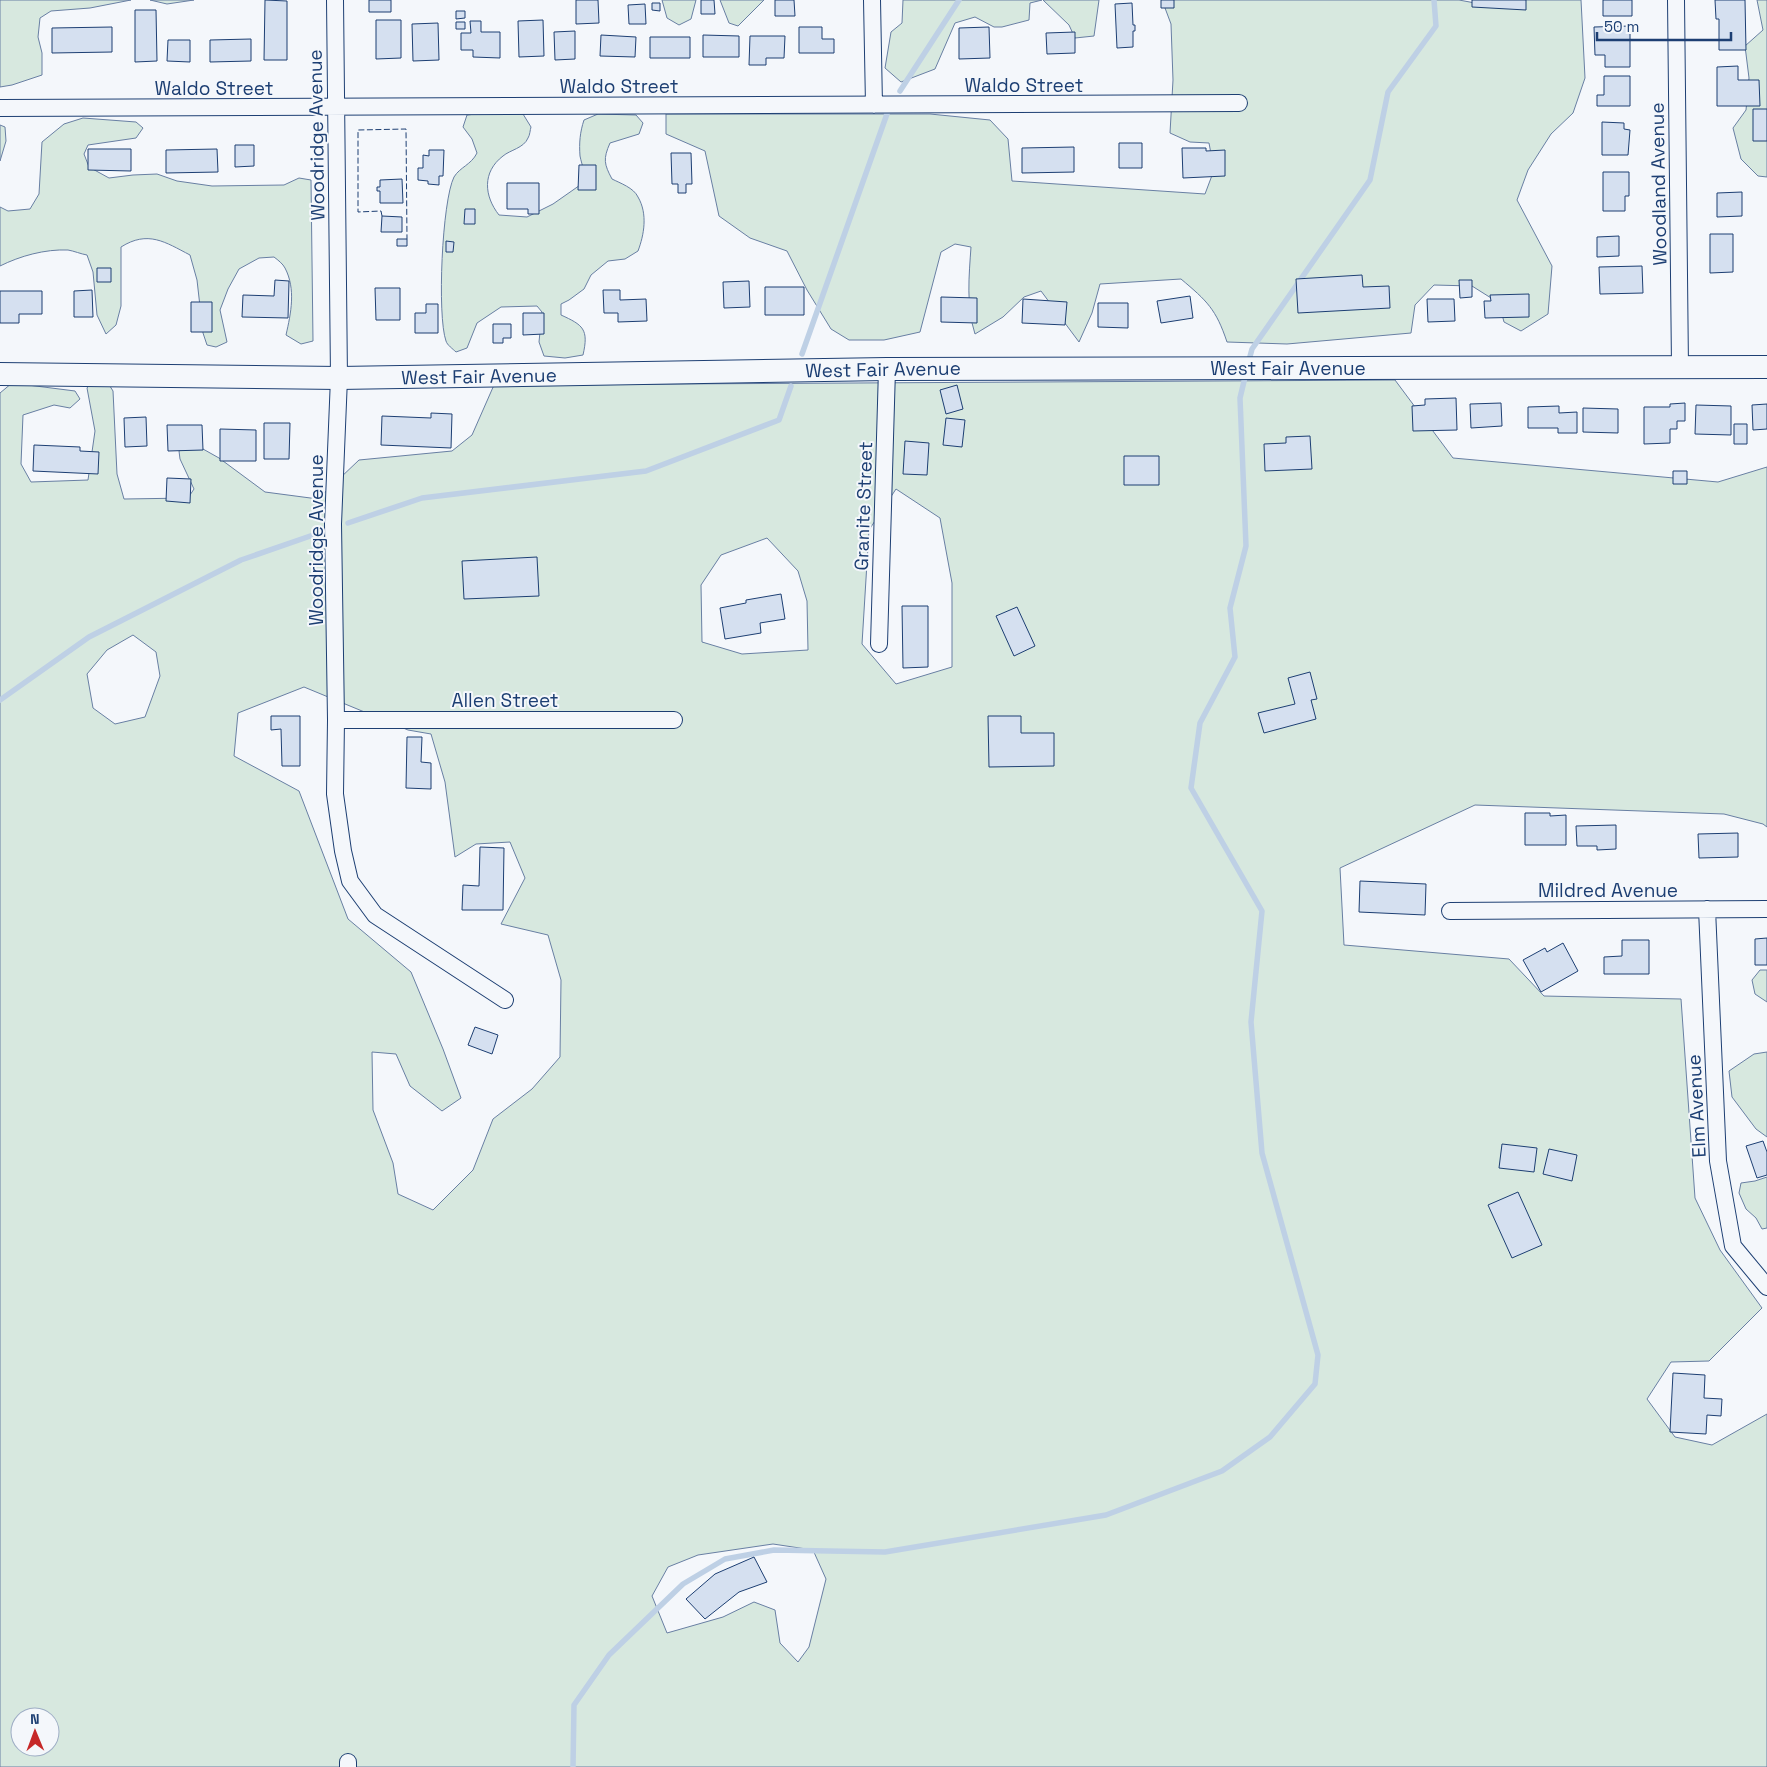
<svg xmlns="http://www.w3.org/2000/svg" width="1767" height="1767" font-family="'Space Grotesk',sans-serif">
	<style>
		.green { fill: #d7e8df; stroke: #687fa3; fill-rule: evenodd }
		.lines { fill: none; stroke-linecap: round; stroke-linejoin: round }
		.stream { stroke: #bed0e5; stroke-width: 5.5 }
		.building { fill: #d5e0f0; stroke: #1d3f73 }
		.street-casing { stroke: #1d3f73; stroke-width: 18 }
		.secondary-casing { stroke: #1d3f73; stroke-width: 24 }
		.street { stroke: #f4f7fb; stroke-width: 16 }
		.secondary { stroke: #f4f7fb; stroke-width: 22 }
		.fence { stroke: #1d3f73; stroke-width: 1; stroke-dasharray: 6 2.5; stroke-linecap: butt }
		.labels { text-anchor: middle; stroke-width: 4; stroke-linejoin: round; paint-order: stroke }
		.street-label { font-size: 19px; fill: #1d3f73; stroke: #f4f7fb }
	</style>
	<rect width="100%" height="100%" fill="#f4f7fb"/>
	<path class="green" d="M0,0h131l-41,8 -39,3 -11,7 -2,19 4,16v22l-30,10 -12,2z
		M150,0h44l-27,4z
		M662,0h34l-5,19 -12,6 -12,-7z
		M720,0h44l-26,26 -9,-3z
		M903,0h139l-12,3 -1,17 -27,7h-8l-19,-10 -20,6 -20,46 -34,13 -16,-14 6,-36 11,-9z
		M1043,0h56l-5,36 -19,2 -6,-13z
		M1162,0h297l32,6 29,-6h61l4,78 -12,35 -22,21 -23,36 -11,30 35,66 -4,48 -27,17 -17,-9 -5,-19 -27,-17 -38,-1 -19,20 -4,28 -124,11 -60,-2c-11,-33 -20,-41 -46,-63l-81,5 -8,29 -13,29 -38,-51 -17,6 -21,20 -28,17c-9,-28 -6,-58 -4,-87l-16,-3 -14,8 -21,80 -36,8h-35l-18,-11 -24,-39 -20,-39 -37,-13 -31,-22 -14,-65 -39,-17v-20h264l60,6 18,19 4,42 193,13 9,-24 -5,-27 -19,-1 -20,-9 3,-53 -2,-56z
		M1757,0h10v177l-9,-1 -17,-17 -8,-31 13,-18 3,-32 -4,-32 18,-16z
		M503,111l20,3 8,13c-1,3 -1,8 -3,11 -4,10 -18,12 -25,18 -21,16 -19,40 -4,59l28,2 26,-13 30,-21c3,-10 -1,-17 -3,-27 -1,-13 0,-24 4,-36l14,-6 38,1 7,8 -4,11 -29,9c-7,16 -6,21 2,36 8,4 22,9 26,18 10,17 6,38 0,54l-13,8 -17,2 -17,14 -7,14 -15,11 -8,4v11c22,10 28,14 22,40l-18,3 -21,-2 -5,-14 3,-30 -5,-6 -36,1 -24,16 -10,25 -11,4c-3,-3 -9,-7 -10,-11 -9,-25 -4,-140 8,-164 6,-10 17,-12 23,-24l-5,-14 -9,-12 4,-12z
		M83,118l53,4 7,6 -7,10 -48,7 -4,9 5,13 20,11 24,-3 24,-1 20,7 35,5 72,-1 15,-7 12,2 2,161 -12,3 -15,-9c5,-22 10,-46 -1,-67 -2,-4 -7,-8 -11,-11l-15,1 -20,11 -11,20 -8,21 7,32 -11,5 -9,-2 -4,-12 -6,-53 -7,-25c-25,-13 -42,-25 -69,-8v59l-5,19 -10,9 -9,-19 -4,-43 -6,-17c-6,-1 -13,-4 -19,-5 -23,-1 -48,6 -68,16v-59l8,4 22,-2 9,-15 3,-52 22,-18z
		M0,125l5,2 1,14 -6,20z
		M93,380l15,3 5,8 4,83 7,25 64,-1 6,-9 -14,-30 -1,-8 12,-4 12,2 16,9 46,34 53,7 41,-39 93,-9 20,-16 22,-50 901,-5 58,78 265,24 49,-15v360l-4,-3 -39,-10 -249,-9 -135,63 4,77 165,14 35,37 137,3 14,199 25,52 42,58 -53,53 -38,1 -24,37 28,38 37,8 55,-31v353h-1767v-1374l12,-10 63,8 5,8 -10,9 -16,-3 -31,10 -2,49 10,18 57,-2 7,-49 -8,-43zM896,489l44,29 12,65v84l-56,17 -34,-40 7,-114zM767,538l31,33 9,30 1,49 -66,4 -40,-12 -1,-57 20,-30zM133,635l23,17 4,24 -15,41 -30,7 -22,-16 -6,-34 20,-24zM304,687l104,43 23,4 14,48 10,75 21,-13 34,-2 15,36 -24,46 47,11 13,45 -1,77 -28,32 -39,30 -20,51 -40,40 -35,-16 -5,-31 -20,-53 -1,-58 24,2 14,32 32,25 19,-13 -18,-49 -32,-77 -63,-53 -49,-128 -65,-35 4,-43zM773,1544l40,6 13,29 -17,68 -11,15 -18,-19 -5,-33 -21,-8 -31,15 -56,16 -15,-37 16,-29 30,-12zM20,1717h30v30h-30z
		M1760,970h7v32l-12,-8 -3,-14z
		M1767,1052v85l-11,-8 -24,-32 -3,-26 25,-17z
		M1767,1177v51l-5,1 -6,-11 -10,-9 -7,-16 2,-10 14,-2z"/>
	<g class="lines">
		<path class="stream" d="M900,91l59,-91
			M802,354l86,-243
			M1248,364l4,-15 118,-169 18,-88 48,-66 -2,-26
			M348,523l74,-25 224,-27 133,-51 12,-34
			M0,700l89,-63 152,-77 78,-27
			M573,1767l1,-62 35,-50 74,-71 42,-25 49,-9 111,2 221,-37 116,-44 48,-34 45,-53 3,-29 -56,-202 -11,-131 11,-111 -71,-123 9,-65 35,-66 -5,-49 16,-62 -6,-148 6,-25"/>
	</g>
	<path class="building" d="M265,0l22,1v59h-23z
		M369,0h22v12h-22z
		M576,0h22l1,23 -23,1z
		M701,0h13l1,14h-14z
		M775,0h19l1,16h-20z
		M1161,0h13v8h-13z
		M1472,0h54v10l-54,-3z
		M1603,0h29v16h-29z
		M1715,0h30l1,50h-27v-31h-3z
		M652,3h8v8l-8,-1z
		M1132,3l1,22h2v6h-2v16l-16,1 -2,-44z
		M645,4l1,20h-17l-1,-19z
		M135,10h21l1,51 -22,1z
		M456,11h9v7l-9,1z
		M376,20h25v38l-25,1z
		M543,20l1,36 -25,1 -1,-36z
		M470,21h11v11h19v26l-27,-1v-7h-12v-17h10z
		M456,22h9v7h-9z
		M438,23l1,37 -26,1 -1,-37z
		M1630,26v41h-25v-12h-10l-1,-28z
		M112,27v25l-60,1v-25z
		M799,27h23v12h12v14h-35z
		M989,27l1,31 -31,1v-31z
		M575,31v28l-20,1 -1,-28z
		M1075,32v21l-28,1 -1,-21z
		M601,35l35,2 -1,20 -35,-1z
		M703,35l36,1v21h-36z
		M750,36h35l-1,22h-18v7h-17z
		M650,37h40v21h-40z
		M251,39v22l-41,1v-22z
		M168,40h22v22l-23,-1z
		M1738,66v14h21l1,26h-43v-39z
		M1604,76h26v30h-33v-11h7z
		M1753,109h14v32h-14z
		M1602,122l22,1v6l6,1 -2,25h-26z
		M1119,143h23v25h-23z
		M235,145h19v21l-19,1z
		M1074,147v25l-52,1v-25z
		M1182,148h24v3l19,-1v26l-42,2z
		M88,149h43v22l-43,-1z
		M217,149l1,23 -52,1v-23z
		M429,150h15l-1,26h-4v9l-11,-1v-3l-10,-1v-12h5v-13l6,1z
		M671,153h20l1,31h-6v9h-8v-9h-6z
		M579,165h17v25h-18z
		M1603,172h26v24h-4v15h-22z
		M402,179l1,24h-23v-12h-3v-4h3v-7z
		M507,183h32v31h-11v-5h-21z
		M1742,192v24l-25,1v-24z
		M465,209h10v15h-11z
		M382,216l20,1v15h-21z
		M1710,234h23v38l-23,1z
		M1619,236v20l-22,1v-20z
		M397,239h10v7h-10z
		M446,241l8,1 -1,10h-7z
		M1642,266l1,27 -43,1 -1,-27z
		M97,268h14v14h-14z
		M1362,275l1,12 26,-1 1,22 -92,5 -2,-34z
		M275,280l14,1 -1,37 -46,-1 1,-22 31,1z
		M1459,280h13v17l-12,1z
		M749,281l1,26 -26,1 -1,-26z
		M765,287h39v28h-39z
		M375,288h25v32h-24z
		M92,290l1,27h-19v-26z
		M603,290h17v10l26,-1 1,22 -29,1v-9h-14z
		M0,291h42v23h-23v9h-19z
		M1529,294v23l-44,1 -1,-17h7l-1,-6z
		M1190,296l3,22 -32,5 -4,-22z
		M941,297l36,1v25l-36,-1z
		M1023,299l44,3 -2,23 -43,-2z
		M1427,299h27l1,22 -27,1z
		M191,302h21v30h-21z
		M1098,303h30v25l-30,-1z
		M426,304h12v29h-23v-20h11z
		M523,313h21v21l-21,1z
		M493,324h18v14h-8v5h-10z
		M957,385l6,24 -17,5 -6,-24z
		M1456,398l1,32 -44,1 -1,-25 13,-1v-6z
		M1501,403l1,23 -31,2 -1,-24z
		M1685,403v18h-8v8h-7v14l-26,1v-37h26v-3z
		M1767,404v25l-14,1 -1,-25z
		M1696,405l35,1v29l-36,-1z
		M1559,406v7l18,-1v21h-19v-5h-30v-21z
		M1583,408l35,1v24l-35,-1z
		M431,413l21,1 -1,34 -70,-3 1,-29 49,2z
		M146,417l1,29 -22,1 -1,-29z
		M946,418l19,2 -3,27 -19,-2z
		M264,423h26l-1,36h-25z
		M1734,424h13v20h-13z
		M167,425h35l1,25 -35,1z
		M220,429l36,1v31h-36z
		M1310,436l2,33 -47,2 -1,-27 22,-1v-6z
		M905,441l24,2 -2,32 -24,-1z
		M34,445l46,2v4l19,1 -1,22 -65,-3z
		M1124,456h35v29h-35z
		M1673,471h14v13h-14z
		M167,478l24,1 -1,24 -24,-2z
		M537,557l2,39 -75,3 -2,-38z
		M781,594l4,25 -25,4 1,10 -36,6 -5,-31 26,-5v-3z
		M902,606h26v61l-25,1z
		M1017,607l18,39 -21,10 -18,-40z
		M1310,672l7,27 -6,1 5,19 -52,14 -6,-20 37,-9 -7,-26z
		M271,716h29v50h-18l-1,-37 -10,1z
		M988,716h33v17h33v33l-65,1z
		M407,737h15l-1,25 10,1v26l-25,-1z
		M1525,813h25v3l16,-1v30h-41z
		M1616,825v24l-19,1v-4h-20l-1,-20z
		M1738,833v24l-39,1 -1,-24z
		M480,847l24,1 -1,62h-41l1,-25 16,1z
		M1360,881l66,3 -1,31 -66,-3z
		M1767,938v27h-12v-26z
		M1622,940h27v34h-45v-17l18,-1z
		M1563,943l15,28 -37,21 -18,-32 22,-12 2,4z
		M475,1027l23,8 -6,19 -24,-9z
		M1763,1141l4,11v23l-10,3 -11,-32z
		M1502,1144l35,4 -3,24 -35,-4z
		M1549,1149l28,6 -5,26 -29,-7z
		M1518,1192l24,53 -30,13 -24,-53z
		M1673,1373l32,2 -1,23 18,1 -1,17 -14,-1 -1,19 -36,-2z
		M754,1557l13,25 -28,10 -34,27 -19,-20 29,-25z"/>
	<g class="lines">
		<g class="street-casing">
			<path id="street" d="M335,0l4,378 -6,146 3,196 -1,74 8,57 7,30 25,34 130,85
				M872,0l2,105
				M1676,0l4,367
				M0,108l1239,-5
				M879,644l8,-275
				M336,720h338
				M1707,909l11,252 15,85 34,41
				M1450,911l317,-2
				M348,1767v-5"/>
		</g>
		<g class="secondary-casing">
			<path id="secondary" d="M0,374l339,4 548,-9 880,-2"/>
		</g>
		<use href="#street" class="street"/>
		<use href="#secondary" class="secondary"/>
		<path class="fence" d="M382,216l-1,-5 -23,1v-82l48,-1 1,110"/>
	</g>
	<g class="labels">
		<g class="street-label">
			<text x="1024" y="92">Waldo Street</text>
			<text x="619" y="93">Waldo Street</text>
			<text x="214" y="95">Waldo Street</text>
			<text transform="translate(316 135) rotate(-91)" y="7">Woodridge Avenue</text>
			<text transform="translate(1658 184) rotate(-91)" y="7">Woodland Avenue</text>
			<text x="1288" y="375">West Fair Avenue</text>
			<text transform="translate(883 369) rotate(-1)" y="7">West Fair Avenue</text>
			<text transform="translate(479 376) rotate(-1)" y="7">West Fair Avenue</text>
			<text transform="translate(863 506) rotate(-88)" y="7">Granite Street</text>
			<text transform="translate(316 540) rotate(-90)" y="7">Woodridge Avenue</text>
			<text x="505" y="707">Allen Street</text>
			<text x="1608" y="897">Mildred Avenue</text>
			<text transform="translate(1696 1106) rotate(-93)" y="7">Elm Avenue</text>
		</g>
	</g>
	<g transform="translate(35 1732) rotate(359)"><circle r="24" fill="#f4f7fb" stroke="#9eadc5"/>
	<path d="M0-4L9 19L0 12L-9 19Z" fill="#c62828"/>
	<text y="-8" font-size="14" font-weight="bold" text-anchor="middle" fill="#1d3f73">N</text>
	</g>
	<path d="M1597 32v8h134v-8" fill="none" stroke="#1d3f73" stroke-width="2.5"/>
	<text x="1604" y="32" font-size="15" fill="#1d3f73" stroke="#f4f7fb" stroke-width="4" paint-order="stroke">50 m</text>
</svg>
